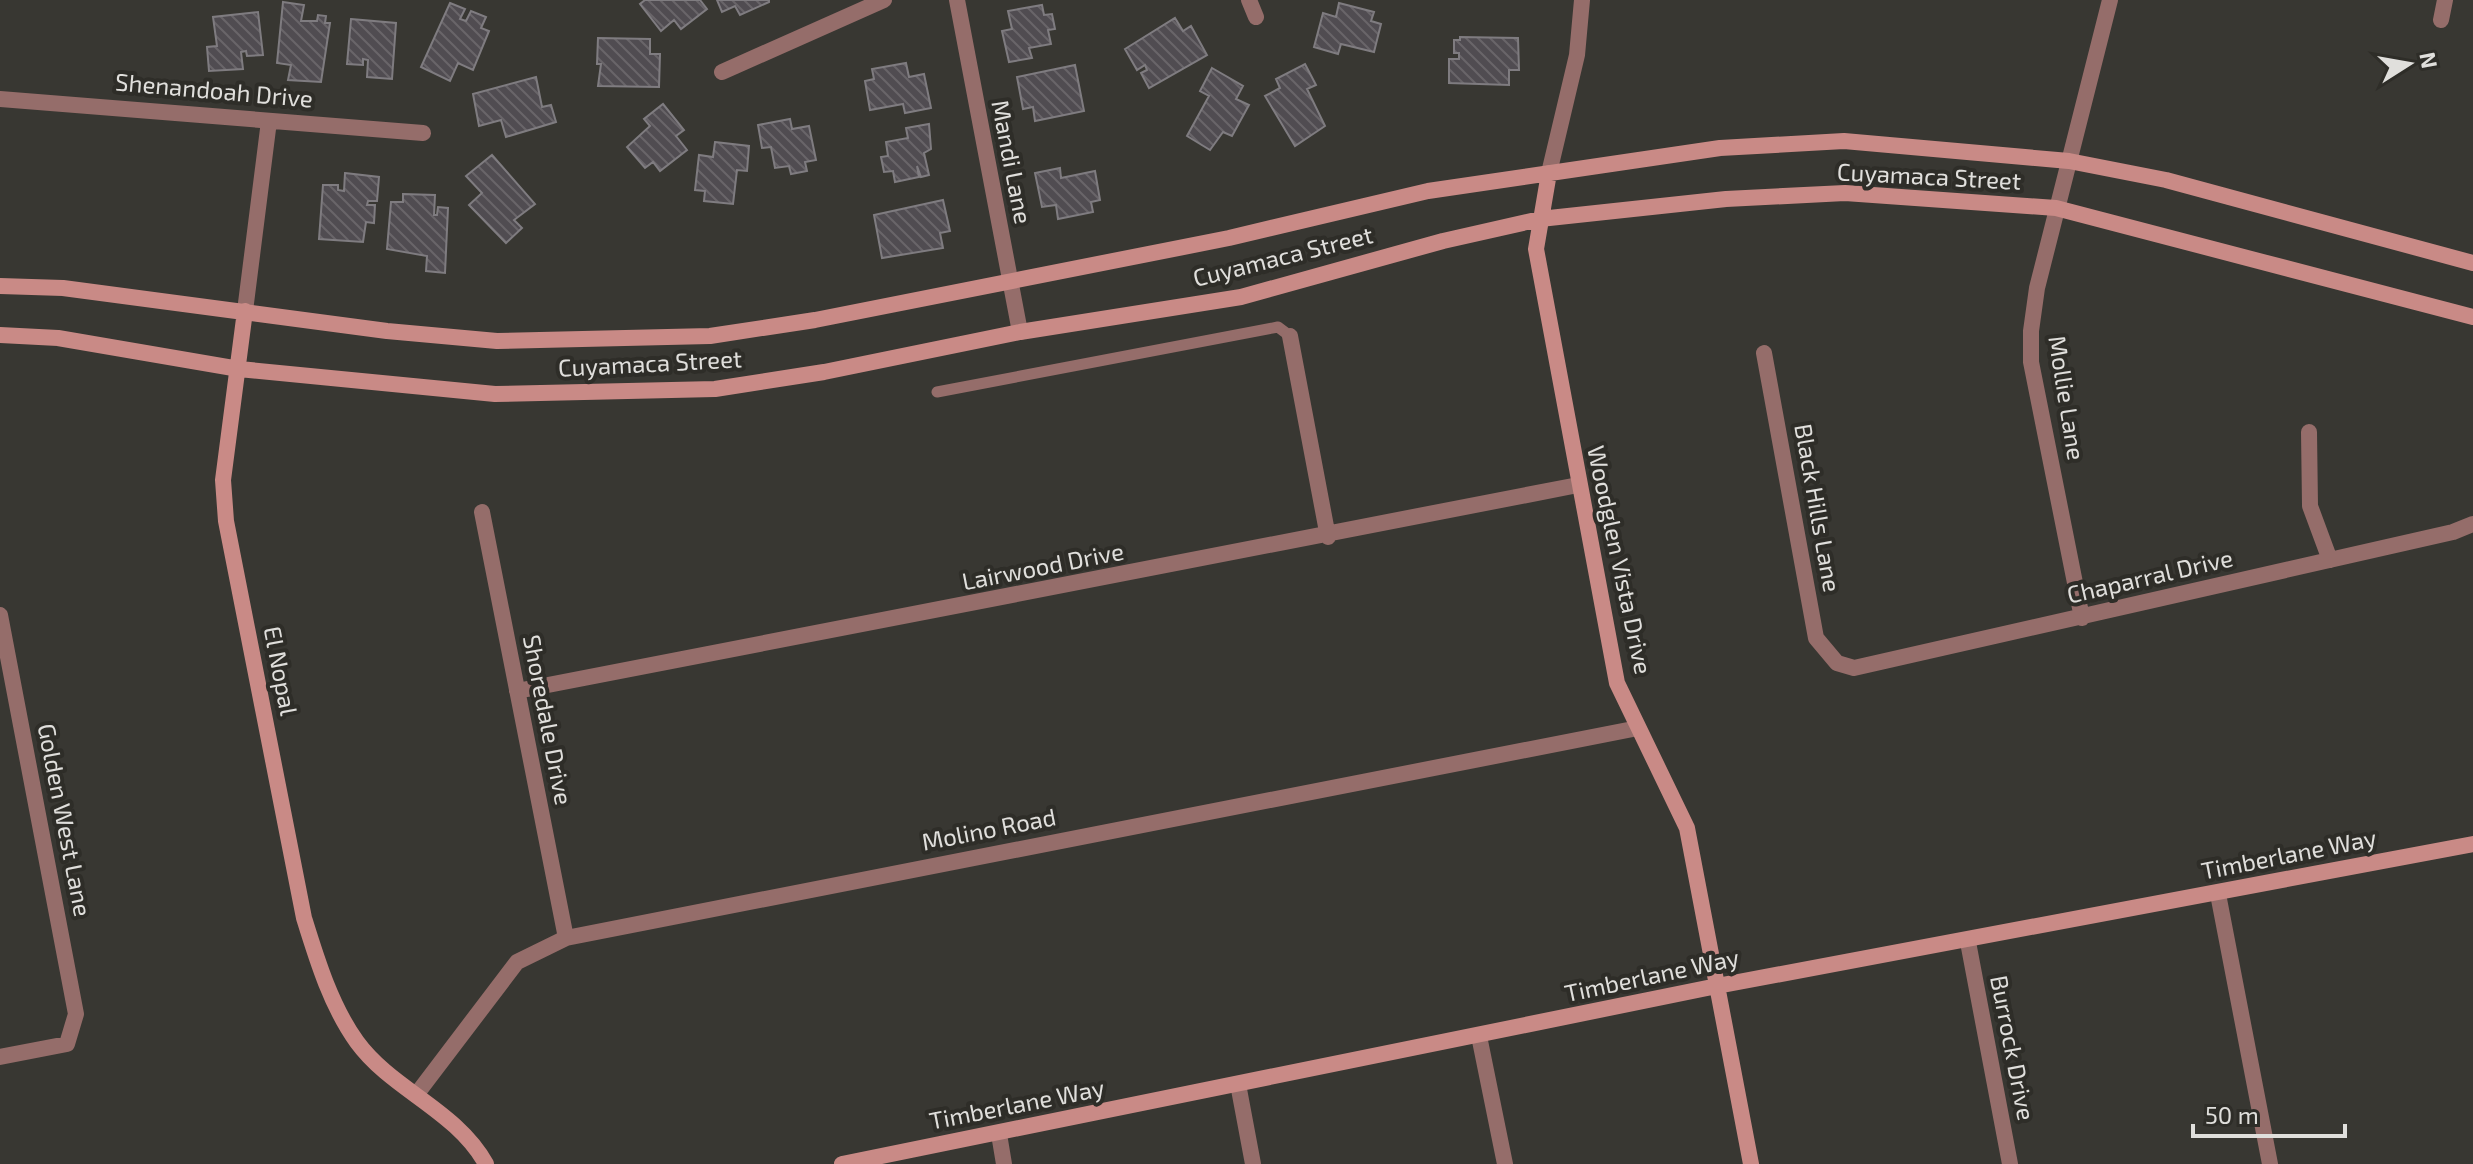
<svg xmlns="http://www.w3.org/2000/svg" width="2473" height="1164" font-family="'Exo 2',sans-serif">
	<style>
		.building { fill: url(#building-back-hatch); stroke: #7f7c80; stroke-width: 2 }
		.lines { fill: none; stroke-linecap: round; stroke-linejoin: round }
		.lane { stroke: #956d6a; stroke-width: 11 }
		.street { stroke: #956d6a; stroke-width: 16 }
		.secondary { stroke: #c98a86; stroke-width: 16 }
		.labels { text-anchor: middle; stroke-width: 8; stroke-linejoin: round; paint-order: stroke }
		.street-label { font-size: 24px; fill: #e0dfdc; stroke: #2e2d28 }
	</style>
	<defs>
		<pattern id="building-back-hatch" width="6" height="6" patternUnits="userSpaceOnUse" patternTransform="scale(2)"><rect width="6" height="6" fill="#504c51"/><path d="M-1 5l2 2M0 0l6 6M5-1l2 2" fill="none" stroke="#696569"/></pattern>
	</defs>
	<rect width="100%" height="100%" fill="#383732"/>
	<path class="building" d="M645,0h55l7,9 -26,20 -7,-9 -13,11 -21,-27z
		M717,0h52v2l-29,13 -5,-9 -13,6z
		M283,2l21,3 -3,16h16l1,-6 8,1 -1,7h5l-9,59 -33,-2 3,-15 -14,-2z
		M450,3l15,6 -5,10 6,2 5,-10 15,6 -5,11 8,3 -16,39 -15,-7 -8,18 -29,-14z
		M1339,3l35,9 -3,9 10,3 -7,28 -33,-8 -3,10 -24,-7 9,-34 13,4z
		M1042,5l2,10 8,-1 3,15 -7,1 3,14 -22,4 3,10 -23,4 -7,-31 10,-2 -4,-18z
		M258,12l5,43 -16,1 -1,-5 -5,1 2,17 -34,2 -2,-24 10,-1 -4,-29z
		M1175,18l8,13 8,-5 16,29 -58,33 -8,-15 6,-3 -2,-5 -8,5 -12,-21z
		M351,19l45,4 -4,56 -25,-2 1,-17 -5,-1v6l-16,-1z
		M1460,37l58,1 1,32h-10v15l-60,-2v-24h10v-6h-5v-13h6z
		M598,38l52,1v15h10l-1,33 -61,-1 3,-22h-4z
		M906,63l3,14 15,-3 7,34 -26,5 -2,-9 -33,6 -5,-29 9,-2 -2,-10z
		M1305,64l11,21 -9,4 18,37 -30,20 -30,-50 15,-8 -4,-9z
		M1075,65l9,46 -49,10 -2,-14 -10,2 -6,-32z
		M1212,68l31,18 -7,13 13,6 -17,31 -9,-4 -13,18 -23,-14 22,-40 -9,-5z
		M536,77l6,30 9,-2 5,17 -50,15 -5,-17 -22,6 -6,-32z
		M663,104l21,26 -8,6 11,14 -27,21 -7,-9 -8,6 -18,-21 23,-21 -6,-7z
		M790,119l2,10 17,-3 7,34 -11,2 2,9 -16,3 -2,-8 -14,2 -4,-21 -9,1 -4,-23z
		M929,124l2,25 -7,4 5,22 -8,2 -4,-11 2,11 -24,5 -2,-11 -9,1 -3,-15 7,-1 -2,-14 22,-4 -2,-10z
		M715,142l34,4 -2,25 -10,-1 -4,34 -29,-3 1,-10 -10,-1 4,-35 14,2z
		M492,155l43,49 -21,16 8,8 -16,15 -37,-38 13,-12 -16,-17z
		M1060,168l1,10 34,-7 5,29 -9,2 2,10 -35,7 -2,-14 -14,2 -7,-34z
		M345,173l34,4 -2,24h-9l-1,4h8l-1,18 -8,-1 -3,20 -44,-3 4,-54h15v5l6,1z
		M403,194l32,1 -1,20h3l1,-8 10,1 -3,65 -19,-2 1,-15 -40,-7 4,-47h12z
		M943,200l7,31 -10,2 3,15 -61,10 -8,-43z"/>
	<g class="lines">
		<path class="lane" d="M937,392l341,-65 12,9"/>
		<path class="street" d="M957,0l63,332
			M1249,0l7,17
			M2441,20l4,-20
			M722,72l162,-72
			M0,99l423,34
			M1549,173l28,-118 5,-55
			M245,311l24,-190
			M1290,336l38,201
			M1764,353l52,285 21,25 17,5 599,-136 20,-8
			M2309,432l1,74 20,54
			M482,512l84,426
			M0,615l76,399 -9,30 -67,13
			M2082,618l-51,-256v-31l6,-43 73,-288
			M517,691l1061,-206
			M2218,894l52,270
			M1968,942l42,222
			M1479,1036l26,128
			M1238,1084l15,80
			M416,1095l101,-133 49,-24 1072,-210
			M999,1134l5,30"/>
		<path class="secondary" d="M1549,173l-13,76 81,434 70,145 64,336
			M0,286l63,2 324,43 110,10 213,-5 105,-16 414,-82 199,-47 292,-43 124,-7 225,20 97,19 307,83
			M245,311l-22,169 3,41 78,397c13,42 27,88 53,124 35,48 99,68 129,122
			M0,335l58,3 181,31 256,25 220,-5 109,-17 196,-40 221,-35 202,-56 97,-22 186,-20 119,-6 211,15 417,109
			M842,1164l875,-178 756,-142"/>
	</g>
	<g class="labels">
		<g class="street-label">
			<text transform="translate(214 91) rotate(5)" y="8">Shenandoah Drive</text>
			<text transform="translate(1011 162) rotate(79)" y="8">Mandi Lane</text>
			<text transform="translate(1929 177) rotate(3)" y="8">Cuyamaca Street</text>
			<text transform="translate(1283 257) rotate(-14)" y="8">Cuyamaca Street</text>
			<text transform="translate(650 364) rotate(-3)" y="8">Cuyamaca Street</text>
			<text transform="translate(2066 398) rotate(81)" y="8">Mollie Lane</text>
			<text transform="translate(1817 508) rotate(80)" y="8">Black Hills Lane</text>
			<text transform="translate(1619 560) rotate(78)" y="8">Woodglen Vista Drive</text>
			<text transform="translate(1043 567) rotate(-11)" y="8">Lairwood Drive</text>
			<text transform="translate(2150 577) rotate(-13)" y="8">Chaparral Drive</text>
			<text transform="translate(280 671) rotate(79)" y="8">El Nopal</text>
			<text transform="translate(547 720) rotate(79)" y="8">Shoredale Drive</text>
			<text transform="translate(64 820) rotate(79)" y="8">Golden West Lane</text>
			<text transform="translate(989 830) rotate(-11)" y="8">Molino Road</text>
			<text transform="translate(2289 855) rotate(-11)" y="8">Timberlane Way</text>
			<text transform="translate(1652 976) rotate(-12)" y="8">Timberlane Way</text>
			<text transform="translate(2012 1048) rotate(79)" y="8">Burrock Drive</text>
			<text transform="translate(1017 1105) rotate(-11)" y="8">Timberlane Way</text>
		</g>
	</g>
	<g transform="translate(2409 64) rotate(79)" stroke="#2e2d28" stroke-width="6" paint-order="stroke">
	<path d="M0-6L14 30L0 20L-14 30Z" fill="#e0dfdc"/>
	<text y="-12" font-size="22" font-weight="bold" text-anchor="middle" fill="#e0dfdc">N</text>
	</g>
	<path d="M2193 1124v12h152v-12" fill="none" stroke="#e0dfdc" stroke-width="4"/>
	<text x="2205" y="1124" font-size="24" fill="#e0dfdc" stroke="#2e2d28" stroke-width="6" paint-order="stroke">50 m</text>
</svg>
